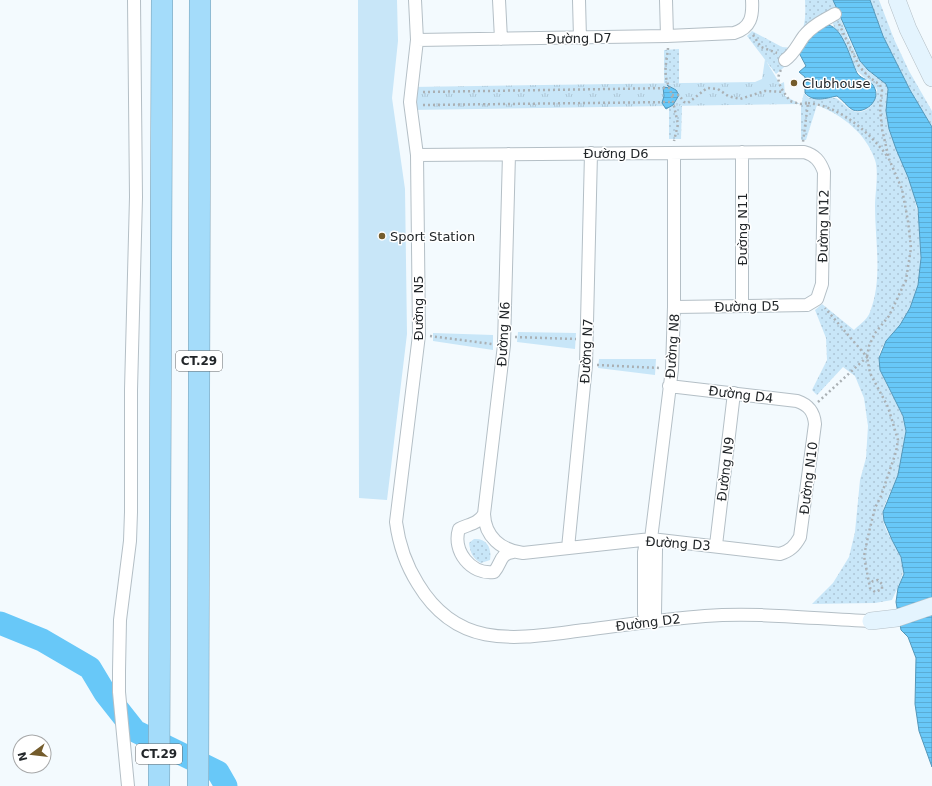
<svg xmlns="http://www.w3.org/2000/svg" width="932" height="786" font-family="'DejaVu Sans',sans-serif">
	<style>
		.grass { fill: url(#grass-dots) }
		.park { fill: url(#park-tufts) }
		.garden { fill: #c8e6f8 }
		.water { fill: url(#water-rules); stroke: #5397ba }
		.lines { fill: none; stroke-linecap: round; stroke-linejoin: round }
		.river { stroke: #68c8f8; stroke-width: 23 }
		.street-casing { stroke: #b4bfc6; stroke-width: 14 }
		.secondary-casing { stroke: #b4bfc6; stroke-width: 18 }
		.highway-casing { stroke: #769cb1; stroke-width: 22 }
		.path { stroke: #aab0b4; stroke-width: 2.5; stroke-dasharray: 2 3; stroke-linecap: butt }
		.street { stroke: #fff; stroke-width: 12 }
		.secondary { stroke: #e4f4fe; stroke-width: 17 }
		.highway { stroke: #a4dcfa; stroke-width: 21 }
		.poi-dot { fill: #745c2c; stroke: #fff; stroke-width: 1.5 }
		.labels { text-anchor: middle; stroke-width: 3; stroke-linejoin: round; paint-order: stroke }
		.shield { fill: #fff; stroke: #646769; stroke-width: 1 }
		.shield-label { font-size: 12px; font-weight: bold; fill: #222629 }
		.street-label { font-size: 13px; fill: #222629; stroke: #fff }
		.poi-label { font-size: 13px; fill: #222629; stroke: #fff; text-anchor: start }
	</style>
	<defs>
		<pattern id="grass-dots" width="8" height="8" patternUnits="userSpaceOnUse"><rect width="8" height="8" fill="#c8e6f8"/><path d="M2 2h.1M6 6h.1" fill="none" stroke="#acc5d5" stroke-width="1.8" stroke-linecap="round"/></pattern>
		<pattern id="park-tufts" width="24" height="20" patternUnits="userSpaceOnUse"><rect width="24" height="20" fill="#c8e6f8"/><path d="M3 7l-1-3M5 7V3M7 7l1-3M15 17l-1-3M17 17v-4M19 17l1-3" fill="none" stroke="#acc5d5"/></pattern>
		<pattern id="water-rules" width="6" height="5" patternUnits="userSpaceOnUse"><rect width="6" height="5" fill="#68c8f8"/><path d="M0 2.5h6" fill="none" stroke="#5aacd5"/></pattern>
	</defs>
	<rect width="100%" height="100%" fill="#f3fafe"/>
	<path class="grass" d="M805,0h28c7,16 20,53 30,65 6,7 18,11 23,19 4,7 -1,25 1,35 4,21 14,38 21,58 12,33 15,65 11,100 -2,17 -9,34 -19,48 -7,10 -22,21 -21,35 2,26 24,44 27,70 1,13 -4,32 -8,45 -4,12 -12,23 -15,36 -3,21 20,38 20,58 0,9 -7,22 -11,31l-17,3 -63,1 21,-21 16,-26 6,-25 5,-52 6,-22 2,-32 -4,-28 -9,-22 -12,-9 -26,28 -5,-5 15,-30 -1,-22 -11,-28 7,-6 32,26c5,-5 14,-11 16,-18 13,-33 5,-71 5,-106 0,-12 4,-35 0,-46 -9,-27 -33,-45 -58,-55l-11,35h-5v-35l3,-12 5,5h27c5,3 8,7 12,10 15,12 30,-5 29,-19l-22,-20 -23,-47 -30,21 -7,15 -19,16 -29,-38 5,-5 30,16 11,1c12,-18 13,-27 12,-48z
		M870,0h9l15,39 15,32 23,40v16l-22,-37 -27,-54z
		M679,49v34h-15v-33z
		M669,106h13l-1,33h-12z
		M474,539c13,-1 18,9 16,21l-9,3c-8,-4 -11,-11 -12,-20z"/>
	<path class="park" d="M765,59l15,25 4,-2 1,14 15,8 -389,6v-23l344,-5 7,-3z"/>
	<path class="garden" d="M358,0h39l1,41 -6,57 13,91 2,145 -20,166 -28,-2z
		M518,332l58,1 -1,16 -58,-7z
		M433,333l60,2v15l-60,-9z
		M599,359h57l-1,16 -57,-7z"/>
	<path class="water" d="M833,0h37l13,36 27,54 22,37v640l-13,-36 -4,-27 1,-46 -8,-21 -7,-7 -5,-28 2,-14 6,-14 -3,-17 -9,-17 -8,-19 -1,-9 15,-37 8,-44 -3,-15 -23,-46 -1,-12 7,-17 14,-16 10,-17 8,-23 3,-27 -3,-50 -10,-31 -12,-28 -7,-20 -3,-18 2,-22 -2,-5 -18,-14 -8,-9z
		M828,25c15,2 23,36 29,48 4,7 15,6 18,16 5,12 -10,25 -22,21 -6,-3 -11,-11 -16,-14 -11,2 -23,7 -32,-3v-16l-6,-5 7,-6 -8,-15c7,-12 16,-22 30,-26z
		M667,85l9,5 3,5 -6,10 -7,4 -4,-6 2,-7 -1,-9 7,1z"/>
	<g class="lines">
		<path class="river" d="M0,623l42,17 48,28 15,25 30,38 83,41 8,14"/>
		<g class="street-casing">
			<path id="street" d="M415,0l2,40 -7,62 7,53 2,180 -23,187c3,23 10,43 22,62 41,68 101,54 167,46 40,-5 80,-11 120,-14 55,-4 110,3 166,5
				M499,0l2,39
				M579,0l1,38
				M666,0l1,36
				M417,40l250,-4 67,-3c17,-5 19,-17 18,-33
				M785,60c9,-6 13,-16 19,-24 8,-10 20,-16 31,-22
				M742,152v153
				M509,154l-5,191 -20,169c1,23 17,36 39,39l128,-14 129,15c10,-3 15,-8 20,-17l15,-113c-1,-12 -6,-19 -18,-23l-128,-15
				M417,155l387,-3c11,3 16,9 20,20l-2,112 -5,15 -10,6 -133,2
				M484,514c-6,10 -15,10 -25,15 -7,22 12,46 35,43 8,-9 5,-18 19,-20
				M716,545l18,-152
				M568,548l18,-183 5,-212
				M650,621l-6,-7v-62l2,-9 5,-4 21,-170 2,-62v-154
				M650,621l5,-7 1,-64v-7l-5,-4
				M128,786l-9,-94v-21l1,-51 10,-79 1,-29v-122l5,-193 -2,-197"/>
		</g>
		<g class="secondary-casing">
			<path id="secondary" d="M897,0l11,29 24,49
				M871,621l26,-3 35,-12"/>
		</g>
		<g class="highway-casing">
			<path id="highway" d="M159,786l3,-786
				M198,786l2,-786"/>
		</g>
		<path class="path" d="M839,24l20,42 10,11 11,8 2,5 -2,18 2,21 7,30 13,30 6,32 3,27 -5,32 -17,36 -14,17 -6,13 -2,11 3,16 18,34 10,33 -2,12 -15,44 -6,12 -6,24 -5,24 6,32 5,4 7,-3v-5l-4,-4 -5,1 -3,3
			M753,35l8,12 16,6
			M668,48c-1,13 -6,27 2,40
			M781,70c-7,11 2,21 9,31l10,3 8,-1 -5,39
			M423,92l247,-4 8,36 -4,17
			M672,95h7l5,7 4,1 19,-15 11,1 10,7 12,3 25,-8 19,1
			M808,103c32,3 61,29 80,54
			M423,105l249,-3
			M430,336l62,8
			M515,337l61,2
			M597,365l63,3
			M818,402l49,-45 -42,-49"/>
		<use href="#street" class="street"/>
		<use href="#secondary" class="secondary"/>
		<use href="#highway" class="highway"/>
	</g>
	<g class="poi-dot">
		<circle cx="794" cy="83" r="4"/>
		<circle cx="382" cy="236" r="4"/>
	</g>
	<g class="labels">
		<g class="shield">
			<rect x="176" y="351" width="46" height="20" rx="3"/>
			<rect x="136" y="744" width="46" height="20" rx="3"/>
		</g>
		<g class="shield-label">
			<text x="199" y="365">CT.29</text>
			<text x="159" y="758">CT.29</text>
		</g>
		<g class="street-label">
			<text transform="translate(579 38) rotate(-1)" y="5">Đường D7</text>
			<text x="616" y="158">Đường D6</text>
			<text transform="translate(823 226) rotate(-89)" y="5">Đường N12</text>
			<text transform="translate(742 229) rotate(-90)" y="5">Đường N11</text>
			<text transform="translate(747 306) rotate(-1)" y="5">Đường D5</text>
			<text transform="translate(418 308) rotate(-90)" y="5">Đường N5</text>
			<text transform="translate(503 334) rotate(-87)" y="5">Đường N6</text>
			<text transform="translate(672 346) rotate(-86)" y="5">Đường N8</text>
			<text transform="translate(586 351) rotate(-87)" y="5">Đường N7</text>
			<text transform="translate(741 394) rotate(7)" y="5">Đường D4</text>
			<text transform="translate(725 469) rotate(-83)" y="5">Đường N9</text>
			<text transform="translate(808 478) rotate(-83)" y="5">Đường N10</text>
			<text transform="translate(678 543) rotate(4)" y="5">Đường D3</text>
			<text transform="translate(648 622) rotate(-7)" y="5">Đường D2</text>
		</g>
		<g class="poi-label">
			<text x="802" y="88">Clubhouse</text>
			<text x="390" y="241">Sport Station</text>
		</g>
	</g>
	<g transform="translate(32 754) rotate(255)"><circle r="19" fill="#ffffff" stroke="#a7a8a9"/>
	<path d="M0-3L7 15L0 10L-7 15Z" fill="#745c2c"/>
	<text y="-6" font-size="11" font-weight="bold" text-anchor="middle" fill="#222629">N</text>
	</g>
</svg>
